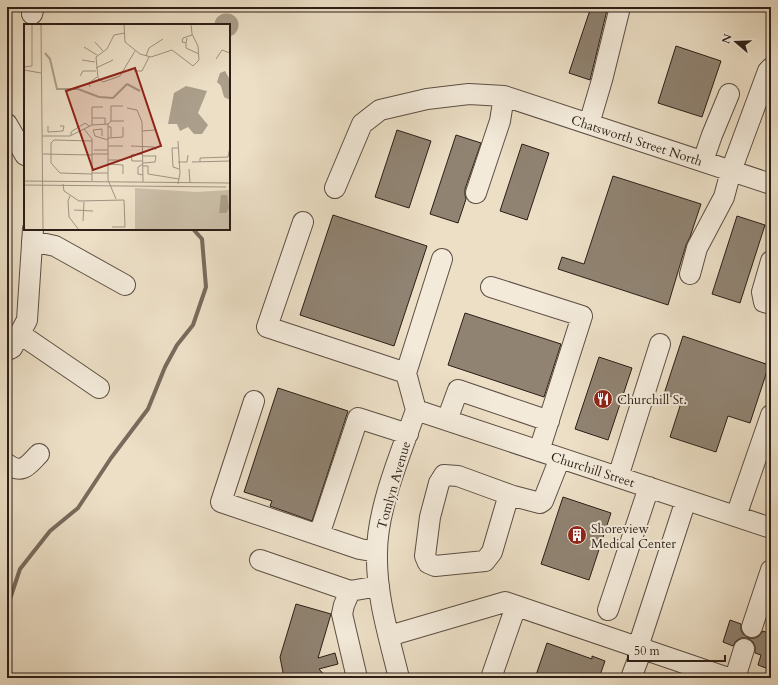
<svg xmlns="http://www.w3.org/2000/svg" width="778" height="685" font-family="Cardo,serif">
	<style>
		.lines { fill: none; stroke-linecap: round; stroke-linejoin: round }
		.stream { stroke: #786b5c; stroke-width: 4 }
		.river { stroke: #ab9e8a; stroke-width: 23 }
		.building { fill: #908372; stroke: #2c1f17 }
		.minor-casing { stroke: #5c4f43; stroke-width: 22 }
		.minor { stroke: #f3eada; stroke-width: 20 }
		.labels { text-anchor: middle; stroke-width: 4; stroke-linejoin: round; paint-order: stroke }
		.street-label { font-size: 13px; fill: #2c1f17; stroke: #f3eada }
		.poi-label { font-size: 13px; fill: #2c1f17; stroke: #f3eada; text-anchor: start }
		.inset-river { fill: none; stroke: #ab9e8a; stroke-width: 2 }
		.inset-road { fill: none; stroke: #9f9280; stroke-width: 1 }
		.view { fill: #8f2418; fill-opacity: 0.15; stroke: #8f2418; stroke-width: 2 }
		.inset-edge { fill: none; stroke: #2c1f17; stroke-width: 2 }
	</style>
	<rect width="100%" height="100%" fill="#ecdfc6"/>
	<filter id="stains"><feTurbulence type="fractalNoise" baseFrequency=".005" numOctaves="4"/><feColorMatrix values="0 0 0 0 .2 0 0 0 0 .09 0 0 0 0 .02 0 0 0 .5 -.17"/></filter>
	<radialGradient id="worn" r=".72"><stop offset=".6" stop-color="#630" stop-opacity="0"/><stop offset="1" stop-color="#630" stop-opacity=".3"/></radialGradient>
	<g class="lines">
		<path class="stream" d="M7,608l13,-39 30,-38 28,-23 33,-50 37,-49 17,-42 12,-22 16,-20 13,-38 -4,-48 -9,-10"/>
		<path class="river" d="M226,25h1"/>
	</g>
	<path class="building" d="M591,7h8l8,3 -17,70 -21,-7z
		M676,46l45,15 -19,56 -44,-14z
		M397,130l34,11 -22,67 -34,-11z
		M456,135l25,8 -16,46v6l1,4 -8,24 -28,-9z
		M522,144l27,9 -22,67 -27,-9z
		M613,176l88,28 -11,33 -4,8 -18,60 -110,-36 4,-12 22,7z
		M333,215l94,31 -33,100 -94,-31z
		M737,216l28,9 -25,78 -28,-9z
		M465,313l96,31 -17,53 -96,-32z
		M683,336l86,29 -19,58 -22,-7 -12,36 -46,-15 12,-37 -18,-6z
		M599,357l33,11 -24,72 -33,-11z
		M278,388l70,23 -36,110 -42,-15 2,-5 -28,-9z
		M563,497l48,16 -22,67 -48,-16z
		M296,604l35,10 -13,44 17,-5 3,11 -19,5 8,9h-43l-4,-21z
		M730,620l11,4v6l2,4 6,4h6l4,-2 4,-5 5,2 1,-2h2v39l-13,-5 3,-10 -6,-2v-7l-2,-4 -5,-4h-7l-5,3 -3,5 -10,-4z
		M547,643l45,16v-3l13,5 -6,17h-64z"/>
	<g class="lines">
		<g class="minor-casing">
			<path id="minor" d="M32,14l2,-7
				M7,124l18,31
				M589,124l13,-44 18,-73
				M703,161l9,-26 17,-41
				M335,188l27,-64 18,-14 47,-11 42,-5 35,2 267,88
				M476,193l24,-72 4,-25
				M303,222l-36,105 139,46 10,37
				M32,241l23,5 70,39
				M771,261l-9,31 2,10 7,2
				M690,274l7,-26 27,-51 7,-26 37,-100 3,-3
				M491,287l91,29 -43,135
				M20,334l79,54
				M7,350l5,-2 15,-28 6,-91
				M406,373l36,-114
				M254,401l-33,101 139,47 17,3
				M416,410l355,118
				M447,420l11,-30 91,31
				M7,464c16,11 21,1 32,-10
				M618,477l42,-133
				M513,496l-55,-20 -14,-1 -5,8 -9,34 -5,39 3,7 7,3 50,-5 7,-9 15,-51 6,-5 27,7 3,-2 17,-43
				M736,516l35,-101
				M319,535l39,-117 50,16
				M260,560l90,31
				M608,610l41,-123
				M752,627l19,-57
				M389,636l116,-34 223,76
				M638,647l48,-147
				M357,678l-15,-64 2,-9 6,-14 29,-5
				M399,678c-10,-41 -23,-82 -22,-125 0,-45 24,-100 39,-143
				M491,678l25,-72
				M631,678l11,-29
				M735,678l9,-29"/>
		</g>
		<use href="#minor" class="minor"/>
	</g>
	<defs>
		<g id="restaurant-disc" transform="scale(1)"><circle r="9.5" fill="#8f2418" stroke="#f3eada"/><path d="M-5-6h1v4h1v-4h1v4h1v-4h1v5L-1.5 .5V6h-2V.5L-5-1ZM5-6V6H3V1.5H1.5Q1.5-4 5-6Z" fill="#fff"/></g>
		<g id="building-disc" transform="scale(1)"><circle r="9.5" fill="#8f2418" stroke="#f3eada"/><path d="M-4-6H4V6H1V3H-1V6H-4ZM-2.5-4.3h1.7v1.8h-1.7ZM.8-4.3h1.7v1.8H.8ZM-2.5-1h1.7V.8h-1.7ZM.8-1h1.7V.8H.8Z" fill="#fff"/></g>
	</defs>
	<g fill-rule="evenodd">
		<use href="#restaurant-disc" x="603" y="399"/>
		<use href="#building-disc" x="577" y="535"/>
	</g>
	<g class="labels">
		<g class="street-label">
			<text transform="translate(637 140) rotate(18)" y="5">Chatsworth Street North</text>
			<text transform="translate(593 469) rotate(18)" y="5">Churchill Street</text>
			<text transform="translate(393 485) rotate(-74)" y="5">Tomlyn Avenue</text>
		</g>
		<g class="poi-label">
			<text x="617" y="404">Churchill St.</text>
			<text x="591" y="533">Shoreview<tspan x="591" dy="15">Medical Center</tspan></text>
		</g>
	</g>
	<g transform="translate(24 24)">
		<rect width="206" height="206" fill="#ecdfc6"/>
		<path d="M111,164l61,4 34,-2v40h-95z" fill="#cbbea8"/>
		<path d="M201,47l5,9v20l-6,-3 -3,-11 -4,-4 3,-9zM162,62l21,5 -9,22 10,12 -6,9h-8l-6,-7 -8,4 -3,-7h-9l6,-31zM197,171h6l2,13 -3,5h-7z" fill="#ab9e8a"/>
		<path class="inset-river" d="M21,29l5,6 7,30h21l21,8 14,1 14,-14M103,60l13,7"/>
		<path class="inset-road" d="M17,0l2,206M100,0l1,18 15,12 11,3 21,-7 21,16 6,-6 -1,-14 -6,-12 -1,-10M101,9l-11,2 -7,14 -11,8 2,21 5,4 17,-6 15,-25M163,14l-1,5 -4,-1 1,-4 9,-3M71,18l8,9M162,19v5l13,6M60,23l13,8M122,32l3,-8 14,-9M192,35l6,-9 8,3M58,36l13,2M0,43l8,-1v-42M72,44l17,-8M0,46l17,3M110,47h8l7,-14M56,52l3,-5h13M66,63l-1,-4 8,-6M103,84l10,2 5,12 1,60M68,94h13v6M87,97h13M84,100v56l8,19M84,100l3,-3v-15h12M68,101v-18h11M24,102v6l15,-1 1,-5h-4M84,103h3v10M60,105l8,10v42M118,107l13,-1M47,111v-3l14,-9 4,3M18,112h28l22,-11 16,-1M78,112v-7l-9,1 2,6 13,4M84,114l15,-1v-10M68,117l-38,-1 -3,3v20l9,10 32,1M154,117l2,32 -2,11M84,122h15M107,122l23,1 2,3M154,124h-6l1,19 6,2M70,126h14M19,130l49,1M68,130h16M119,130l-12,1 1,6h11M119,132h13l-1,6 -12,1M84,136h15M154,138h9l1,-7M168,138l38,-1M176,138v-4l28,-1 2,-10M84,140l15,1v9M119,140l-5,3v7l5,1M119,142h5v8l31,5M165,145l1,14M68,149h16M0,157l206,2M39,160l1,7 15,10 45,-1 1,27h-13M0,161l202,2M46,172l-2,5 1,16 10,13M0,184v22M50,186l19,1M59,197l1,-19"/>
		<path class="view" d="M111,44l26,78 -68,24 -27,-79z"/>
		<rect width="206" height="206" class="inset-edge"/>
	</g>
	<rect width="778" height="685" fill="none" stroke="#ecdfc6" stroke-width="24"/>
	<rect x="8" y="8" width="762" height="669" fill="none" stroke="#2c1f17" stroke-width="2"/>
	<rect x="12" y="12" width="754" height="661" fill="none" stroke="#2c1f17"/>
	<g transform="translate(736 42) rotate(289)" stroke="#f3eada" stroke-width="3" paint-order="stroke">
	<path d="M0-3L7 15L0 10L-7 15Z" fill="#2c1f17"/>
	<text y="-6" font-size="11" font-weight="bold" text-anchor="middle" fill="#2c1f17">N</text>
	</g>
	<path d="M628 655v6h97v-6" fill="none" stroke="#2c1f17" stroke-width="2"/>
	<text x="634" y="655" font-size="12" fill="#2c1f17" stroke="#f3eada" stroke-width="3" paint-order="stroke">50 m</text>
	<rect width="100%" height="100%" filter="url(#stains)"/>
	<rect width="100%" height="100%" fill="url(#worn)"/>
</svg>
